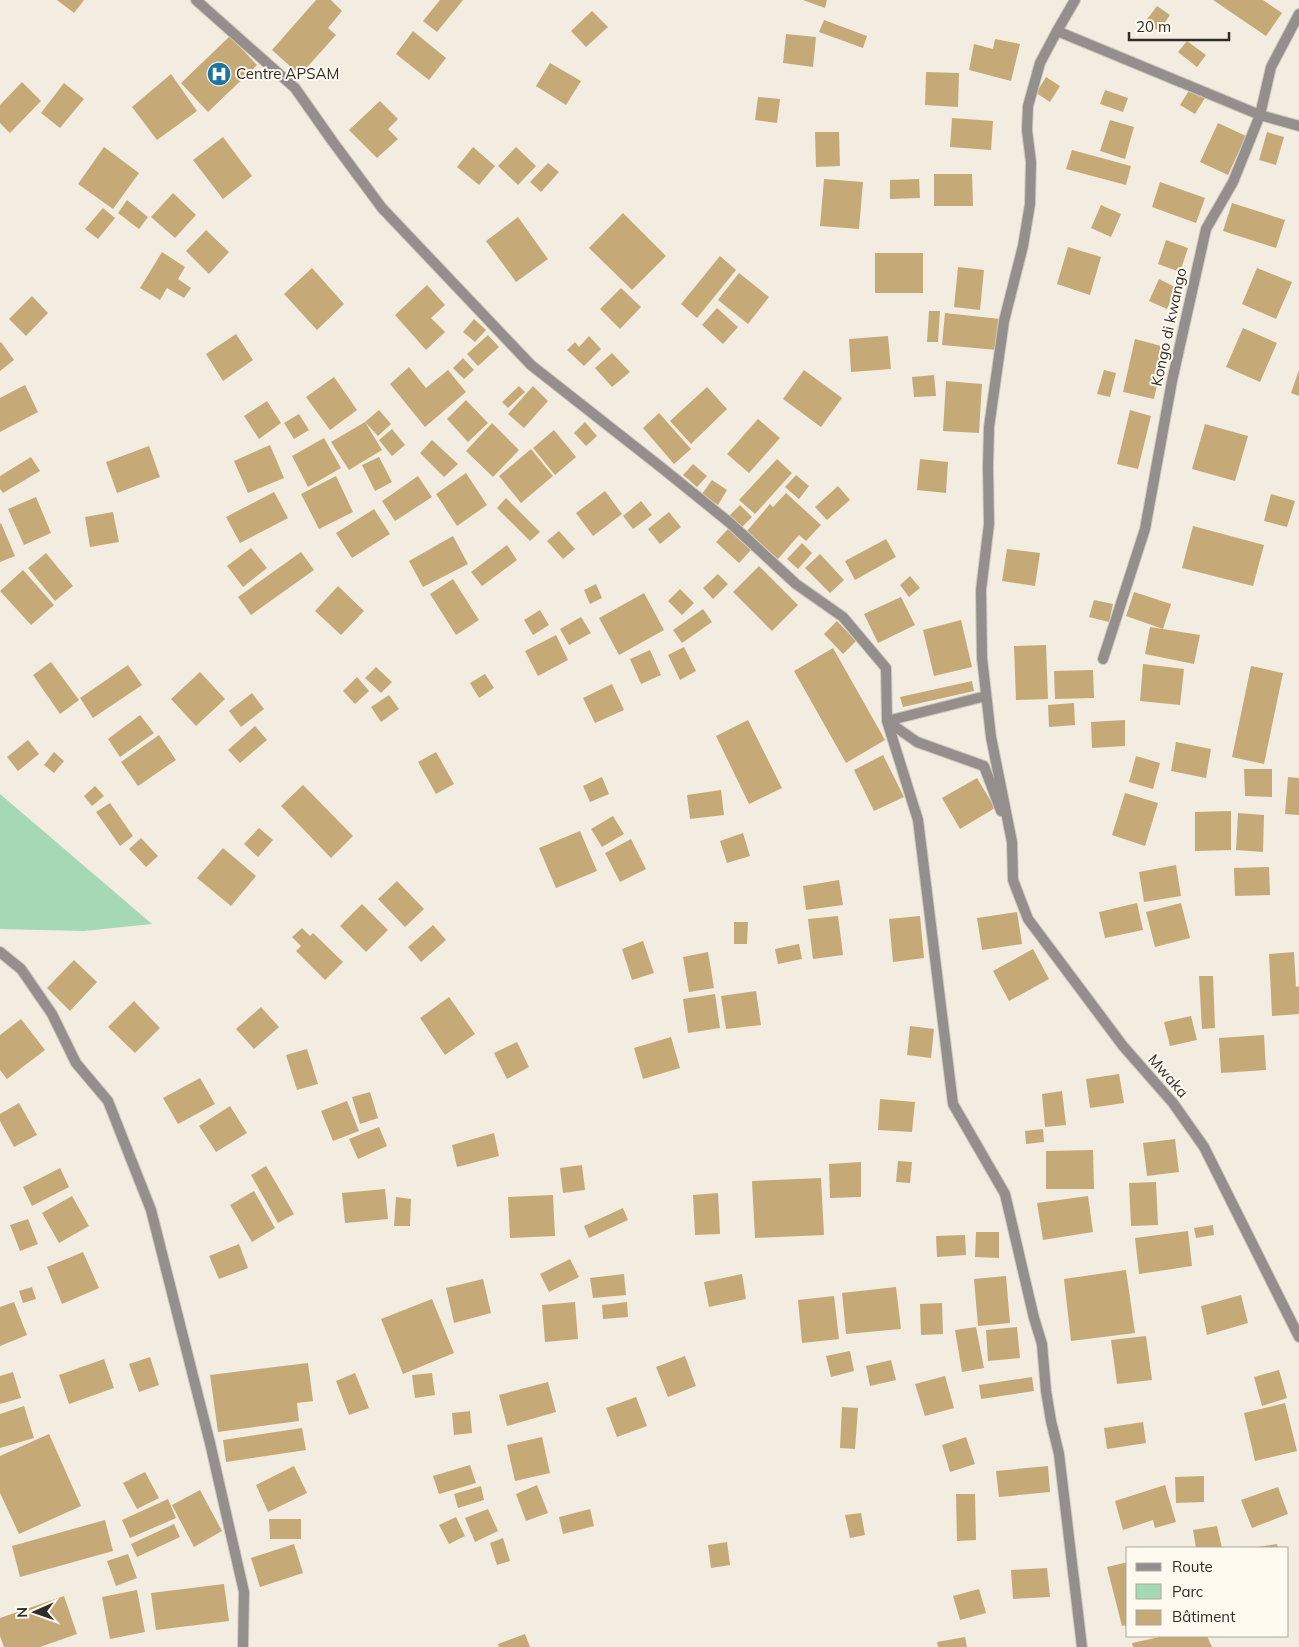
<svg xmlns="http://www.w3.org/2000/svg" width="1299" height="1647" font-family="Mulish,sans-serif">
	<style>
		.green { fill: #a5d8b5 }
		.building { fill: #c5aa78 }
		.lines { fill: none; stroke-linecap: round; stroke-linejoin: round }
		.service-casing { stroke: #d0cabf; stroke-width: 12 }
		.minor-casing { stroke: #d0cabf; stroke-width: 12 }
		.service { stroke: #948f8c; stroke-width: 10 }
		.minor { stroke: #948f8c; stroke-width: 10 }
		.labels { text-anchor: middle; stroke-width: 4; stroke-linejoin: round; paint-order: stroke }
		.poi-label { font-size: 15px; fill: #302d29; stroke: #fffaf0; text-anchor: start }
		.street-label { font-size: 15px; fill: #302d29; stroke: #fffaf0 }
	</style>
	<rect width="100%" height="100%" fill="#f3ece0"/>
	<path class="green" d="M0,794l152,130 -68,7 -84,-2z"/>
	<path class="building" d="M57,0h27l-10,13z
		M316,0h15l11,11 -14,17 8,7 -36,40 -28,-25z
		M440,0h23l-26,32 -14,-11z
		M803,0h24l-2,8z
		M1213,0h50l19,13 -16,23z
		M1157,6l13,9 -11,16 -14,-9z
		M592,11l16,16 -22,20 -15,-16z
		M824,20l43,16 -4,12 -44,-16z
		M413,31l33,27 -17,22 -33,-26z
		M786,34l30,3 -3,30 -30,-4z
		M230,36l27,29 -49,47 -27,-29z
		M995,39l25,5 -9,37 -42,-11 5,-26 19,5z
		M1187,41l19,14 -9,12 -19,-15z
		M550,63l31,18 -15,24 -30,-19z
		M926,72l33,1 -1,34 -33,-2z
		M171,74l26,37 -40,29 -25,-33z
		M1046,77l14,9 -10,16 -14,-9z
		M22,82l19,19 -31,32 -10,-10v-18z
		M64,83l20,16 -24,29 -19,-15z
		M1190,89l15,9 -10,16 -15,-9z
		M1105,90l23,8 -5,14 -23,-8z
		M758,97l22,2 -3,24 -22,-3z
		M380,101l18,18 -10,10 10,10 -21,19 -28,-28z
		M952,118l41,3 -2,29 -41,-3z
		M1110,120l24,7 -9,32 -25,-8z
		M1218,123l28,13 -18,39 -28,-13z
		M815,132h24l1,34 -24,1z
		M1267,132l17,5 -8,28 -17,-5z
		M223,137l29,39 -29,23 -30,-39z
		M104,147l35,26 -26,36 -35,-25z
		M473,147l22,19 -16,19 -22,-18z
		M516,147l20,19 -18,19 -20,-19z
		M1072,150l59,16 -5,19 -60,-16z
		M548,163l11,9 -18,20 -11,-10z
		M934,174h38l1,32h-39z
		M824,179l39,3 -4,47 -39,-3z
		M919,179l1,19 -30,1v-19z
		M1160,182l45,16 -9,25 -44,-16z
		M173,193l23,22 -21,23 -24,-21z
		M127,200l21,17 -9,12 -21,-16z
		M1232,203l53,17 -9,28 -53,-17z
		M1101,205l20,9 -10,23 -20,-9z
		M103,208l12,10 -17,21 -13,-10z
		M623,213l43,43 -34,34 -43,-42z
		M518,217l30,42 -32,23 -30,-41z
		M206,230l23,22 -20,22 -23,-23z
		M1166,240l22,8 -8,24 -22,-8z
		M1068,247l33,10 -11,38 -33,-11z
		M162,252l23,15 -7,12 13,9 -7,10 -17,-10 -7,12 -20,-12z
		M875,253h48v40h-48z
		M720,256l16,14 -39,48 -16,-14z
		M958,267l26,3 -4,40 -26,-3z
		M312,268l32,36 -27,26 -33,-36z
		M1257,268l35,14 -16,37 -34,-15z
		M739,273l30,24 -21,27 -30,-24z
		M1159,279l18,9 -10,21 -18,-8z
		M427,285l18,20 -14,13 14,14 -19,18 -31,-35z
		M621,288l20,19 -21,22 -20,-20z
		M32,296l16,17 -22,23 -17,-17z
		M717,308l21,19 -15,17 -21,-19z
		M929,311h11l-2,31h-11z
		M945,313l55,6 -3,31 -55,-5z
		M474,319l12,11 -11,12 -12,-10z
		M1243,328l34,15 -17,39 -34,-15z
		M236,334l17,26 -30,21 -17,-27z
		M488,335l11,12 -21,19 -11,-12z
		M589,336l12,13 -17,17 -17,-16 8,-8 4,5z
		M888,336l3,33 -40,3 -2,-33z
		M1135,339l30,8 -11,52 -31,-7z
		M1,342l13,18 -14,11v-28z
		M612,353l18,19 -18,15 -17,-19z
		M463,358l11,12 -10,9 -11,-11z
		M409,367l17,21 22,-18 18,22 -41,35 -35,-43z
		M804,370l38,28 -21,29 -38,-28z
		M1104,370l12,3 -6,24 -13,-3z
		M1299,370v26l-8,-3z
		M934,375l2,21 -22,1 -2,-20z
		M334,377l23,33 -27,20 -24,-33z
		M946,381l36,3 -3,49 -36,-2z
		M25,385l13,27 -38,20v-34z
		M519,386l6,6 -17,16 -6,-6z
		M533,386l15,15 -24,27 -16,-14z
		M707,387l20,22 -36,35 -21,-23z
		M466,400l22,23 -20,19 -21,-23z
		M267,401l14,22 -22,16 -15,-23z
		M379,410l12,14 -13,12 -13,-14z
		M1130,410l21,6 -13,53 -21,-5z
		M659,413l32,36 -17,15 -31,-36z
		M299,414l10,16 -15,9 -10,-16z
		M758,419l22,19 -31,35 -22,-19z
		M365,422l17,28 -33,20 -18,-28z
		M585,422l12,14 -11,10 -12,-13z
		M492,423l27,27 -26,27 -27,-26z
		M1205,424l43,12 -13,45 -43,-12z
		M392,429l13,16 -13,11 -13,-16z
		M554,430l22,27 -21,18 -22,-27z
		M324,438l17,30 -33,19 -16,-31z
		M432,440l26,24 -14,13 -24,-24z
		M270,445l14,33 -36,15 -14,-32z
		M149,446l11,31 -43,16 -11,-31z
		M531,449l22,27 -32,27 -22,-27z
		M31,457l9,14 -37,22 -3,-4v-13z
		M379,457l13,25 -17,9 -13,-26z
		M777,459l15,14 -37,41 -16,-14z
		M920,459l28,3 -2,31 -29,-3z
		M693,464l14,12 -10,11 -14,-12z
		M466,473l21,32 -30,21 -21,-32z
		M796,475l13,11 -10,13 -14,-12z
		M336,476l17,36 -34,17 -18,-35z
		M418,476l14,21 -37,24 -13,-20z
		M712,480l15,10 -9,15 -16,-11z
		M838,486l12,14 -23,20 -12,-13z
		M605,491l17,23 -29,22 -17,-23z
		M274,492l14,26 -48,25 -14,-26z
		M786,493l35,32 -15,16 -7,-6 -21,24 -31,-28 23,-27 3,3z
		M1271,494l24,7 -8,26 -23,-6z
		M36,497l15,36 -27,12 -16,-36z
		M506,498l34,34 -10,9 -33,-33z
		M641,501l11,14 -19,14 -10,-13z
		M740,505l12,12 -11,11 -12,-12z
		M374,509l16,25 -38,24 -16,-25z
		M113,512l6,30 -29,5 -5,-30z
		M669,512l12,15 -21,17 -12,-15z
		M1,523l14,33 -15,6v-38z
		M1193,526l71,19 -11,41 -71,-18z
		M728,529l23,21 -12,13 -23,-21z
		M559,531l16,18 -12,10 -16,-18z
		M453,536l15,28 -45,23 -14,-26z
		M886,539l10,18 -41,23 -10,-19z
		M802,543l10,10 -14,16 -11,-10z
		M507,545l10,15 -35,26 -11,-14z
		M251,548l16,20 -24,19 -16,-21z
		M1007,549l33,4 -5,33 -33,-5z
		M301,552l13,18 -63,45 -13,-18z
		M46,553l27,33 -18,15 -27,-33z
		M820,554l24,26 -14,13 -25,-25z
		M759,566l39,39 -26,26 -39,-39z
		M23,570l31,35 -23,20 -31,-34z
		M718,574l10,10 -15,15 -10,-11z
		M910,576l10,12 -11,9 -9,-12z
		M453,579l26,41 -23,15 -26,-41z
		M596,584l6,14 -12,6 -6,-14z
		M338,586l26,25 -23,24 -26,-24z
		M680,589l14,14 -12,12 -14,-14z
		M1134,592l37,12 -8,25 37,6 -6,29 -49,-10 5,-27 13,2 -37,-13z
		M644,593l20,37 -45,25 -20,-37z
		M901,597l14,28 -37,18 -14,-29z
		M1094,600l19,4 -4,18 -20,-5z
		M703,609l9,13 -30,21 -9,-13z
		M540,610l9,15 -16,10 -9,-15z
		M581,617l10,16 -22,12 -9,-16z
		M961,620l11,47 -38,9 -11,-46z
		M837,621l19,20 -13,13 -19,-20z
		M556,635l12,25 -30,16 -13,-25z
		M1046,645l2,54 -32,1 -2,-54z
		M684,647l12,24 -16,9 -12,-25z
		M833,648l52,92 -39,23 -52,-92z
		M650,650l11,25 -20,9 -11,-25z
		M51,662l28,38 -19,14 -27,-39z
		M1143,664l41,5 -4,36 -40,-4z
		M128,665l14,20 -49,33 -13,-20z
		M1251,666l32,7 -19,91 -32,-7z
		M376,667l16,15 -11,11 -16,-15z
		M1093,670l1,28 -39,1 -1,-28z
		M200,672l25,27 -29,27 -25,-27z
		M485,674l9,14 -15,10 -9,-15z
		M357,677l12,14 -14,13 -12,-13z
		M972,681l2,10 -71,16 -3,-10z
		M612,684l12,26 -29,13 -12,-25z
		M252,693l12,16 -23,18 -12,-16z
		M389,695l10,14 -18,13 -10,-15z
		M1074,703l1,22 -26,2 -1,-22z
		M140,715l14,18 -34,24 -12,-18z
		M748,720l34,68 -33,16 -33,-68z
		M1125,720v26l-33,2 -1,-26z
		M255,726l12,14 -27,23 -12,-13z
		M159,735l17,25 -38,26 -17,-24z
		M28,740l11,14 -21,17 -11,-14z
		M1176,742l35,7 -5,29 -35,-7z
		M54,752l10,9 -10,12 -10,-8z
		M436,752l18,32 -18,10 -18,-32z
		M883,755l21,42 -30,14 -20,-41z
		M1136,756l24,7 -7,26 -24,-7z
		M1244,769h28v28l-27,-1z
		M602,777l7,17 -19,8 -7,-16z
		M1288,777l11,1v37l-14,-1z
		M977,778l18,30 -35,21 -18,-31z
		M303,785l50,51 -22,22 -50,-52z
		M95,786l9,10 -12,10 -8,-10z
		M721,790l3,25 -34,4 -3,-24z
		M1125,793l33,10 -13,43 -33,-11z
		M110,803l23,33 -13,10 -24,-34z
		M1231,811v39l-36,1v-39z
		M1238,813l26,2 -1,37 -27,-2z
		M613,816l11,18 -22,13 -11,-18z
		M259,828l14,12 -15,17 -14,-13z
		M580,831l17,40 -41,17 -17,-40z
		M743,833l7,23 -23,7 -7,-22z
		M141,838l17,18 -12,11 -17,-18z
		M631,839l15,30 -26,13 -15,-29z
		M223,848l33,28 -25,30 -34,-28z
		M1176,865l5,31 -37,6 -5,-30z
		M1269,867l1,28 -35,1 -1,-28z
		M839,880l4,25 -37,5 -3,-24z
		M397,881l27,28 -19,18 -27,-28z
		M1137,903l6,27 -38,8 -6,-26z
		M1181,903l9,35 -35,9 -9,-35z
		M362,904l26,26 -22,22 -26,-26z
		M1017,912l5,32 -40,6 -5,-32z
		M838,916l5,39 -30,4 -5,-40z
		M920,916l4,42 -31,4 -4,-43z
		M734,922h14l-1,22h-13z
		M433,925l13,15 -25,22 -13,-15z
		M302,928l8,8 3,-3 30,29 -18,18 -29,-29 5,-5 -9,-9z
		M643,941l11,32 -22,7 -10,-31z
		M799,944l3,15 -24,5 -3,-15z
		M1033,949l16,30 -40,22 -16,-30z
		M708,952l6,36 -25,4 -6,-35z
		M1294,952l2,35 3,-1v28l-27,2 -3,-62z
		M74,960l23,22 -27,29 -23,-23z
		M1199,976h14l2,52 -13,1z
		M756,991l5,34 -35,4 -5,-33z
		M715,994l5,34 -32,5 -5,-34z
		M449,997l26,37 -30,21 -25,-37z
		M134,1001l26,27 -25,25 -27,-26z
		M261,1007l18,20 -25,22 -18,-20z
		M1191,1016l6,24 -27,6 -6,-24z
		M21,1019l24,31 -38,29 -7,-9v-35z
		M910,1026l24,3 -3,29 -24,-3z
		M1264,1035l2,35 -45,3 -2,-35z
		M671,1037l9,31 -37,11 -9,-31z
		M517,1042l12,25 -22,12 -13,-26z
		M307,1049l11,35 -21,6 -11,-35z
		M1119,1074l5,29 -34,5 -4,-29z
		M200,1078l15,26 -37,20 -15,-26z
		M1062,1091l4,34 -21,2 -3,-33z
		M370,1092l8,26 -18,6 -8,-27z
		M880,1099l35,3 -3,30 -34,-2z
		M347,1101l12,30 -26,10 -12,-30z
		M19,1103l18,32 -23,12 -14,-26v-7z
		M230,1106l17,27 -31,19 -17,-26z
		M379,1127l8,19 -29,13 -9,-20z
		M1043,1129l1,13 -18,2 -1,-13z
		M494,1133l5,23 -42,11 -5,-22z
		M1175,1139l4,33 -32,4 -4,-33z
		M1093,1150l1,39h-48v-38z
		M898,1161l14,1 -2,21 -14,-1z
		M861,1162v35l-31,1 -1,-34z
		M582,1165l3,25 -22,3 -3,-25z
		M266,1166l28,48 -16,9 -27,-48z
		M60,1168l9,19 -37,19 -9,-19z
		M821,1178l3,57 -69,3 -3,-57z
		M1156,1182l2,43 -27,1 -2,-43z
		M385,1189l3,30 -43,4 -3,-30z
		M254,1191l21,37 -23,14 -22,-37z
		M718,1193l2,41 -25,1 -2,-40z
		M553,1195l2,41 -45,2 -2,-41z
		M72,1196l17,30 -30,17 -17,-30z
		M1088,1196l5,36 -50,8 -6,-37z
		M396,1197l15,2 -1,27h-16z
		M623,1208l5,12 -39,18 -5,-12z
		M28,1219l10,25 -18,7 -10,-26z
		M1213,1225l1,10 -18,3 -2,-10z
		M1188,1231l4,35 -53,8 -4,-36z
		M976,1232h23v26l-24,-1z
		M965,1235l1,20 -29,2 -1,-21z
		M239,1244l9,24 -29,11 -10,-23z
		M83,1252l16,36 -37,16 -15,-37z
		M570,1259l9,18 -30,15 -9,-18z
		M1126,1270l9,63 -64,8 -7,-62z
		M624,1274l2,21 -33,3 -3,-20z
		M742,1274l4,25 -37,8 -5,-25z
		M1006,1276l4,47 -32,3 -4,-47z
		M483,1279l8,34 -37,10 -8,-35z
		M32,1287l4,12 -13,4 -4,-12z
		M896,1287l5,42 -55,5 -4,-41z
		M1241,1295l7,28 -41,12 -6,-29z
		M834,1296l5,43 -37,4 -4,-43z
		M432,1299l22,54 -51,21 -22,-55z
		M14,1302l13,33 -27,11v-39z
		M575,1302l3,37 -33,3 -3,-37z
		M627,1302l1,15 -25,2 -1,-14z
		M942,1303l1,31 -22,1 -1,-31z
		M976,1327l8,41 -22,4 -7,-42z
		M1017,1327l3,31 -32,3 -2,-31z
		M1146,1336l6,44 -35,4 -6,-44z
		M850,1351l4,20 -23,6 -5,-21z
		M685,1356l11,30 -28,11 -12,-30z
		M150,1357l9,28 -20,7 -10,-28z
		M104,1359l10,29 -45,16 -10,-29z
		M891,1360l5,20 -26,6 -4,-20z
		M308,1363l5,38 -16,2 2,18 -81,11 -8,-57z
		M1279,1370l8,28 -25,8 -8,-29z
		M13,1372l8,26 -21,6v-28z
		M355,1373l14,35 -20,7 -13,-34z
		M432,1373l3,22 -20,3 -3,-23z
		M945,1376l9,32 -29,8 -10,-32z
		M1032,1377l2,14 -53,8 -2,-14z
		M548,1382l8,30 -49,14 -8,-31z
		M636,1397l11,29 -30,11 -11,-29z
		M1285,1403l12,48 -42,10 -11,-48z
		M24,1406l10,32 -34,10v-34z
		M842,1407l16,1 -3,41 -15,-1z
		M470,1411l2,22 -18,2 -2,-22z
		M1143,1422l3,21 -39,6 -3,-21z
		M302,1428l4,22 -80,12 -3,-22z
		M49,1434l32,72 -62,28 -19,-41v-37z
		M542,1437l8,36 -35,8 -8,-36z
		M966,1437l9,27 -25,8 -8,-27z
		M470,1465l6,18 -37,11 -6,-18z
		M294,1466l13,27 -39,19 -12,-27z
		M1048,1466l2,26 -51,5 -3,-26z
		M145,1472l14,26 -22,11 -14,-26z
		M1204,1476v26l-28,1 -1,-26z
		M537,1485l11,28 -22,8 -10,-27z
		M1165,1485l11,37 -21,6 -2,-8 -30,10 -8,-29z
		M481,1486l3,14 -26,8 -4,-14z
		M1278,1487l10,27 -36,14 -11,-28z
		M200,1490l22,41 -28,16 -22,-42z
		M956,1494h19l1,46 -19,1z
		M168,1499l8,19 -46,20 -8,-18z
		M488,1509l10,22 -23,11 -10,-24z
		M590,1509l4,17 -31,8 -4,-17z
		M861,1513l4,22 -15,3 -5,-23z
		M456,1517l9,19 -16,8 -10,-19z
		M269,1519h32v20h-31z
		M105,1520l8,31 -93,26 -8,-31z
		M174,1524l6,13 -43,20 -6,-13z
		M1217,1526l5,22h-26l-3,-18z
		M503,1538l7,23 -13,4 -7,-22z
		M727,1542l3,23 -19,3 -3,-23z
		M294,1544l9,29 -43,14 -9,-29z
		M1277,1544l1,4h-21v-1z
		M128,1554l9,24 -21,8 -9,-25z
		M1128,1562v63l-6,1 -15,-59z
		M1047,1568l3,29 -37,2 -2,-29z
		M224,1584l5,37 -73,9 -5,-37z
		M979,1589l7,24 -26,7 -7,-24z
		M137,1590l8,42 -35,7 -8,-42z
		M64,1596l13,38 -37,13h-36l-4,-11v-18z
		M525,1634l5,13h-31l-1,-3z
		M1164,1636h43l5,11h-79l-1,-4z
		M965,1637l2,10h-29l-1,-5z"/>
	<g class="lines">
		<g class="service-casing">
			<path id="service" d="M0,952l21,17 31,45 24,49 32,38 43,109 59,233 34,149 -1,55"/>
		</g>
		<g class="minor-casing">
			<path id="minor" d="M196,0l99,88 38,54 49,66 149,157 131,103 68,55 66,61 47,33 43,51 1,53 31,99 35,284 52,90 29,124 8,26 4,47 5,30 8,33 23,193
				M1075,0l-18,31 -17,32 -12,43 -1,24 4,32 -1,42 -7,42 -19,75 -15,106 -1,40 1,57 -8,66 1,68 9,79 21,105 1,38 15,39 95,127 50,57 31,44 95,190
				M1057,31l203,84 39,11
				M1103,659l42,-130 27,-148 34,-152 27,-47 27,-67 11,-48 28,-53
				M887,721l30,21 67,24 17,45
				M887,721l99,-25"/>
		</g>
		<use href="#service" class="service"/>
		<use href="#minor" class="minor"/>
	</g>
	<defs>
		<g id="hospital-disc" transform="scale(1.25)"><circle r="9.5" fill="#1c74a3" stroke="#fffaf0"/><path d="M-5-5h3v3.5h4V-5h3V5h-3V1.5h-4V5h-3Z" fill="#fff"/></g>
	</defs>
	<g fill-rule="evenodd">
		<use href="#hospital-disc" x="219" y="74"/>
	</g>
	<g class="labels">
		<g class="poi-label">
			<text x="236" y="79">Centre APSAM</text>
		</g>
		<g class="street-label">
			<text transform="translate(1169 327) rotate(-78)" y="5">Kongo di kwango</text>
			<text transform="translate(1168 1076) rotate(49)" y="5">Mwaka</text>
		</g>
	</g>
	<rect x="1126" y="1547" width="162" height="90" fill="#fffaf0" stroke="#aca8a0"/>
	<rect x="1136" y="1563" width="25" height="8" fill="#948f8c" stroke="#aca8a0"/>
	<text x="1172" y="1572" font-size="15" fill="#302d29">Route</text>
	<rect x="1136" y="1584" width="25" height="15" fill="#a5d8b5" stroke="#aca8a0"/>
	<text x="1172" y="1597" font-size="15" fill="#302d29">Parc</text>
	<rect x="1136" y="1610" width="25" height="15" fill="#c5aa78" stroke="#aca8a0"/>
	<text x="1172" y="1622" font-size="15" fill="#302d29">Bâtiment</text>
	<g transform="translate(35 1612) rotate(268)" stroke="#fffaf0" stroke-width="4" paint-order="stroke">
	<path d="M0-4L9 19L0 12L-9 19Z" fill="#302d29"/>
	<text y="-8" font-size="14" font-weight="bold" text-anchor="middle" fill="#302d29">N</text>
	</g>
	<path d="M1129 32v8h100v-8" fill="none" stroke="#302d29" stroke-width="2.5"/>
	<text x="1136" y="32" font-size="15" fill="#302d29" stroke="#fffaf0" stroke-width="4" paint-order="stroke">20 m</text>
</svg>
